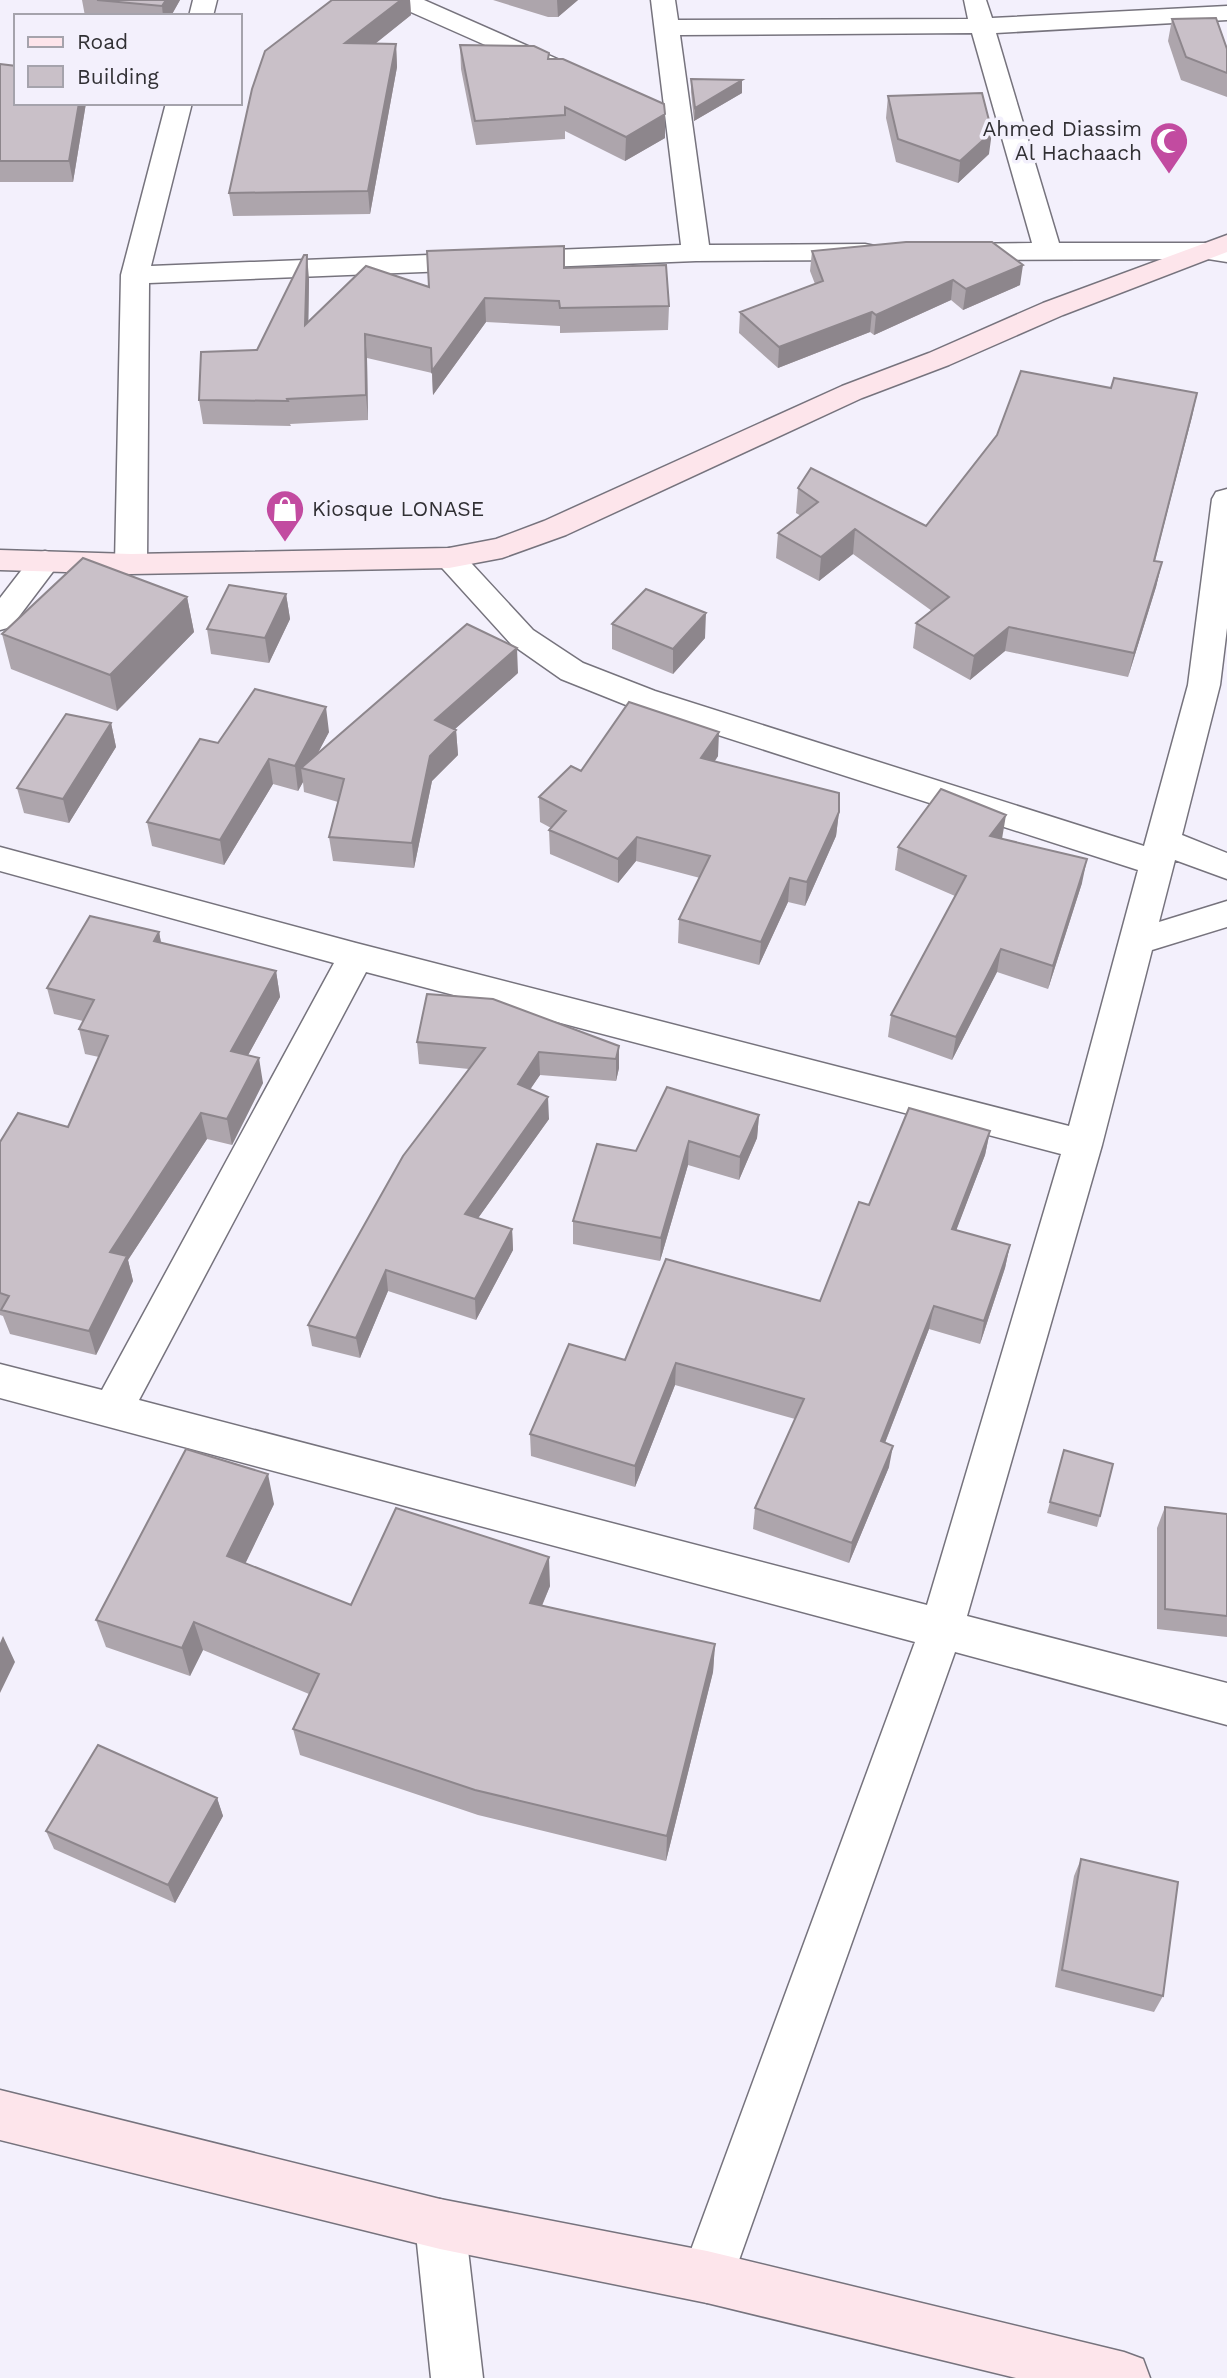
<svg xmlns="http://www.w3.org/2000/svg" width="1227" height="2378" font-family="'Work Sans',sans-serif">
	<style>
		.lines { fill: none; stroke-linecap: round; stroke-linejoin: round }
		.street-casing { stroke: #76737d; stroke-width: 3 }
		.secondary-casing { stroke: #76737d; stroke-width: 3 }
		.street { fill: #fff; fill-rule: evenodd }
		.secondary { fill: #fde5eb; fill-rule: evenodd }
		.wall { fill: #ada5ac }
		.shaded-wall { fill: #8d868c }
		.building { fill: #c9c0c8; stroke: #8d868c; stroke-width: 2 }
		.labels { text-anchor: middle; stroke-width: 7; stroke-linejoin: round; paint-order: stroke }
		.far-poi-label { font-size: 21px; fill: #313034; stroke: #f3f0fc; text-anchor: end }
	</style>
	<rect width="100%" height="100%" fill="#f3f0fc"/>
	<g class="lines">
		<g class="street-casing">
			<path id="street" d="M193,0h24l-4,16h-24z
				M392,0h32l138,61 4,5 -4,5 -9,3 -9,-3 -149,-66z
				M651,0h24l3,20 290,-1 -4,-19h22l6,18 235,-12v14l-231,13 63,210h149l19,3v16l-19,-3 -255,1 -10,-2 -4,-6 4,-6 10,-2 79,-1 -60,-210 -292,2 29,210 156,-1 10,2 4,6 -4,6 -10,2 -169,1 -547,22 -2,281 -5,7 -11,3 -11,-3 -5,-7 6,-289 45,-172h26l-41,163 530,-21z
				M1227,489v139l-7,57 -38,150 45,18v26l-52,-19 -16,62 68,-21v26l-75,23 -50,195 -135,471 260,67v42l-272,-73 -222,625 -8,18 -18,8 -18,-8 -8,-18 234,-635 -915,-244v-34l102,26 232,-427 -334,-92v-24l356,96 713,183 69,-256 -507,-163 -70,-28 -50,-35 -78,-86 5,-7 11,-3 11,3 73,79 50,33 72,28 489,155 44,-161 24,-186 4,-7zM366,972l695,182 -134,451 -788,-205z
				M45,551l11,3 5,7 -50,66 -11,3v-32l34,-44z
				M440,2199l18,7 7,18 18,154h-52l-16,-154 7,-18z"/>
		</g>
		<g class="secondary-casing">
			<path id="secondary" d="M1227,235v17l-164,63 -114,50 -87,33 -296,137 -64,23 -53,10 -318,6 -131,-4v-20l131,4 318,-6 47,-9 48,-18 298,-135 87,-33 114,-50z
				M0,2090l440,109 267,52 417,101 19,7 7,19h-134l-309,-75 -267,-54 -440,-109z"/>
		</g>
		<use href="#street" class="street"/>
		<use href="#secondary" class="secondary"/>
	</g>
	<path class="wall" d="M82,0h98l-9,16h-86z
		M332,0h78l1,15 -36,29h21l1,23 -27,147 -137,2 -4,-23z
		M493,0h85l-20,17h-10z
		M1172,19l55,30v48l-46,-17 -13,-39z
		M460,45l89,14 116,79 -40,23 -60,-30v8l-89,6 -15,-76z
		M0,64l86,39 -13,79h-73z
		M691,79l51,14 -48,28 -3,-29z
		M888,96l101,58 -31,29 -62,-21 -10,-44z
		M812,251l208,34 -57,25 -12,-10 -77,35 -4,-3 -92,36 -39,-35 1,-21 75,-28 -5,-13z
		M564,268l105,38 -1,24 -108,3v-7l-74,-4 -53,73 -1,-22 -65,-15 1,62 -78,4 1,2 -88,-2 -4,-24 58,-50 52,-71 -1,43 121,-35z
		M1111,388l86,5 -42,168 7,1 -6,25 -28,90 -123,-26 -35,29 -57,-32 3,-25 16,-12 -79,-57 -34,27 -43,-23 2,-25 23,-17 -5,-3 2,-25 128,38z
		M286,594l4,25 -21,44 -58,-9 -4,-25z
		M187,597l7,35 -77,79 -106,-42 -9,-35z
		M612,624l93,14 -32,36 -61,-25z
		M518,673l-63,56 1,1 2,25 -26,26 -18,87 -81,-7 -4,-24 9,-35 -34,-10 -1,-10 -5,9 -25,-7 -49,81 -72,-19 -5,-24 71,-79 111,-11 -11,20z
		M111,723l5,24 -47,76 -45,-10 -7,-25z
		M718,756l-3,5 124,51 -3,24 -31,70 -17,-4 -29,63 -81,-22 1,-24 21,-41 -64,-17 -18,22 -68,-29 -1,-24 2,-2 -11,-6 -1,-25 42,-26z
		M1001,839l81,44 -34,106 -51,-17 -45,88 -64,-23 3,-22 64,-119 -60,-26 3,-23z
		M159,932l2,11 115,28 4,26 -32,58 15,28 -31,62 -25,-6 -79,121 5,21 -37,74 -86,-21 -7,-18 -3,-1v-173l68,-15 31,-70 -14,-3 -6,-25 4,-8 -29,-7 -7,-26z
		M417,1042l202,4v22l-3,13 -76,-6 -10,14 19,30 -71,99 34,11 1,21 -37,70 -88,-29 -28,67 -48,-12 -4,-21 161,-256 -50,-5z
		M759,1115l-2,23 -18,42 -51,-15 -28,96 -87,-17v-23l63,-70z
		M990,1131l-5,24 -29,75 54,15 -5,23 -25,76 -51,-15 -44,114 4,24 -40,96 -96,-34 2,-21 40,-89 -120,-34 -40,102 -104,-31 -1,-22 95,-74 195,-59 49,-96z
		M1064,1450l36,66 -3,11 -50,-14z
		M274,1504l-29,59 106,42 199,-19 -8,20 173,38 -2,28 -47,189 -188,-46 -178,-60 -7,-26 16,-35 -106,-44 -13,26 -84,-29 -10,-27z
		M1165,1507l62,7v123l-70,-8v-101z
		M217,1798l6,18 -48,87 -121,-54 -8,-18z
		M1081,1859l82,137 -9,16 -99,-25 19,-111z"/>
	<path class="shaded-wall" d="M166,0h14l-9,16h-8l-1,-10z
		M401,0h9l1,15 -64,51 -2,-23z
		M557,0h21l-20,17z
		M396,44l1,23 -27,147 -2,-23z
		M742,80v13l-48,28 1,-13z
		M79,103h7l-13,79 -4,-21z
		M665,114v24l-40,23 1,-24z
		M992,132l-3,22 -31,29 2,-22z
		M307,255l2,24 -1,71 -3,-25z
		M1023,265l-3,20 -57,25 3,-21z
		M953,280l-2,20 -77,35 2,-20z
		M485,298l1,24 -53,73 -1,-24z
		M872,312l-2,20 -92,36 1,-21z
		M365,334l2,24 1,62 -2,-25z
		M1197,393l-5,24 -44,168 6,-24z
		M855,529l-2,25 -34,27 2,-24z
		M1162,562l-6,25 -28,90 6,-24z
		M286,594l4,25 -21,44 -4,-25z
		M187,597l7,35 -77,79 -7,-36z
		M706,613l-1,25 -32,36v-25z
		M1009,627l-4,24 -35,29 4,-24z
		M517,648l1,25 -81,72 -2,-25z
		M326,707l3,25 -20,38 -8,-2 2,14 -5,9 -3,-25z
		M111,723l5,24 -47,76 -6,-24z
		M456,730l2,25 -26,26 -18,87 -2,-25 18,-87z
		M719,732l-1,24 -18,26 1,-24z
		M269,759l4,25 -49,81 -4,-25z
		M839,812l-3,24 -31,70 2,-24z
		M1006,815l-4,24 -16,21 4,-24z
		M637,837l-1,24 -18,22v-24z
		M1087,859l-5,24 -34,106 5,-23z
		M790,878l-2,24 -29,63 2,-23z
		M159,932l5,26 -10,-17z
		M1001,949l-4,23 -45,88 4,-23z
		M276,971l4,26 -44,80 -5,-26z
		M619,1046v22l-3,13v-22z
		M539,1052l1,23 -21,31 -1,-22z
		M259,1058l4,25 -31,62 -5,-26z
		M548,1097l1,22 -83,116 -1,-21z
		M201,1113l6,26 -79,121 5,21 -37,74 -7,-24 21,-79z
		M759,1115l-2,23 -18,42 1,-23z
		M990,1131l-5,24 -37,97 4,-23z
		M689,1141l-1,24 -28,96 1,-23z
		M512,1229l1,21 -37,70 -1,-21z
		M1010,1245l-5,23 -25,76 4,-23z
		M386,1270l2,21 -28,67 -4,-20z
		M934,1306l-5,23 -52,134 4,-22z
		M676,1363l-1,22 -40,102v-21z
		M893,1446l-4,21 -40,96 3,-20z
		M268,1474l6,30 -39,81 -8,-29z
		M549,1557l1,29 -19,45 -1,-28z
		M194,1622l9,28 -13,26 -8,-28z
		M3,1636l12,26 -15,31v-50z
		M715,1644l-2,28 -47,189 1,-25z
		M217,1798l6,18 -48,87 -7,-18z"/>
	<path class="building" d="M97,0h69l-4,6z
		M332,0h69l-56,43 51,1 -28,147 -139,2 23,-104 13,-38z
		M1216,18l11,31v24l-41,-16 -14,-38z
		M460,45l74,1 15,7 -1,6h15l101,45 1,10 -39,23 -61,-30v8l-90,6z
		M0,64l16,2v37h63l-10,58h-69z
		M691,79l51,1 -47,28z
		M982,93l10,39 -32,29 -62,-22 -10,-43z
		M906,242h86l31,23 -57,24 -13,-9 -77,35 -4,-3 -93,35 -39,-35 83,-31 -11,-30z
		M564,246v22l102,-3 3,41 -109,2 -1,-7 -74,-3 -53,73 -1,-23 -66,-14 1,61 -79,4 1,2 -89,-1 2,-48 56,-2 47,-95h3l-2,70 61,-59 63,21 -2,-36z
		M1021,371l90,17 3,-10 83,15 -43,168 8,1 -28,91 -125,-26 -35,29 -58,-33 33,-26 -94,-68 -34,28 -43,-24 40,-31 -20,-14 13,-20 115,58 71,-91z
		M83,558l104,39 -77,78 -108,-41z
		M229,585l57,9 -21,44 -58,-9z
		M646,589l60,24 -33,36 -61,-25z
		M467,624l50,24 -82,72 21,10 -26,26 -18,87 -83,-6 15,-58 -43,-11z
		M255,689l71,18 -31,59 -26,-7 -49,81 -73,-18 53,-83 18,4z
		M629,702l90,30 -18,26 138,35v19l-32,70 -17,-4 -29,64 -82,-23 31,-63 -73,-19 -19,22 -69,-29 17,-19 -27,-14 32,-31 10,5z
		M66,714l45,9 -48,76 -46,-11z
		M941,789l65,26 -16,21 97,23 -34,107 -52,-17 -45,88 -65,-22 75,-139 -68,-29z
		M90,916l69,16 -5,9 122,30 -45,80 28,7 -32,61 -26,-6 -91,139 17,4 -38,75 -88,-21 8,-14 -9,-3v-151l18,-29 50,14 40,-91 -29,-7 15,-29 -47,-12z
		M427,994l66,5 126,47 -3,13 -77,-7 -21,32 30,13 -83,117 47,15 -37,70 -89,-29 -30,68 -48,-13 95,-169 82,-108 -68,-6z
		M667,1087l92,28 -19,42 -51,-16 -28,97 -88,-17 24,-77 39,7z
		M909,1108l81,23 -38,98 58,16 -26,76 -50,-15 -53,135 12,5 -41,97 -97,-35 49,-109 -128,-36 -41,103 -105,-32 39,-90 56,16 41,-101 154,42 39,-99 10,3z
		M186,1449l82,25 -41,82 124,49 45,-97 153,49 -19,46 185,41 -48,192 -192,-46 -182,-61 26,-55 -125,-52 -12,26 -86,-28z
		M1064,1450l49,14 -13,52 -50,-14z
		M1165,1507l62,7v102l-62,-7z
		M98,1745l119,53 -49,87 -122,-54z
		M1081,1859l97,23 -15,114 -101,-26z"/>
	<defs>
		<g id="mosque-pin" transform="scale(2.0125)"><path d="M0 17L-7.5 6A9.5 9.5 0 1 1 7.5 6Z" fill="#c24ba0" stroke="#f3f0fc"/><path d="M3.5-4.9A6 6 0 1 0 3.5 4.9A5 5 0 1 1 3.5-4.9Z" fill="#fff"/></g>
		<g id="shop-pin" transform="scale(2.0125)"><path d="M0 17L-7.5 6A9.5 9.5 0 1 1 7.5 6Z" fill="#c24ba0" stroke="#f3f0fc"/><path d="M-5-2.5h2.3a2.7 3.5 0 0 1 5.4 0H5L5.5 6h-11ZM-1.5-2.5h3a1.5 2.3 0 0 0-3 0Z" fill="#fff"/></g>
	</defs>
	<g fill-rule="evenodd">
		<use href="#mosque-pin" x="1169" y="141"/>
		<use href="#shop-pin" x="285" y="509"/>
	</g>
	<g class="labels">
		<g class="far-poi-label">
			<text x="1142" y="136">Ahmed Diassim<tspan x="1142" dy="24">Al Hachaach</tspan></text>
			<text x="312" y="516" text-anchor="start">Kiosque LONASE</text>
		</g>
	</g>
	<rect x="14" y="14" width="228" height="91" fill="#f3f0fc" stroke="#a5a3ac" stroke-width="2"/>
	<rect x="28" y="37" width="35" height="10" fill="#fde5eb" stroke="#a5a3ac" stroke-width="2"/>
	<text x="77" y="49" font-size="21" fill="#313034">Road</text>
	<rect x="28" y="66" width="35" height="21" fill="#c9c0c8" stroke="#a5a3ac" stroke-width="2"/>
	<text x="77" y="84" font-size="21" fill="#313034">Building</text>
</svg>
